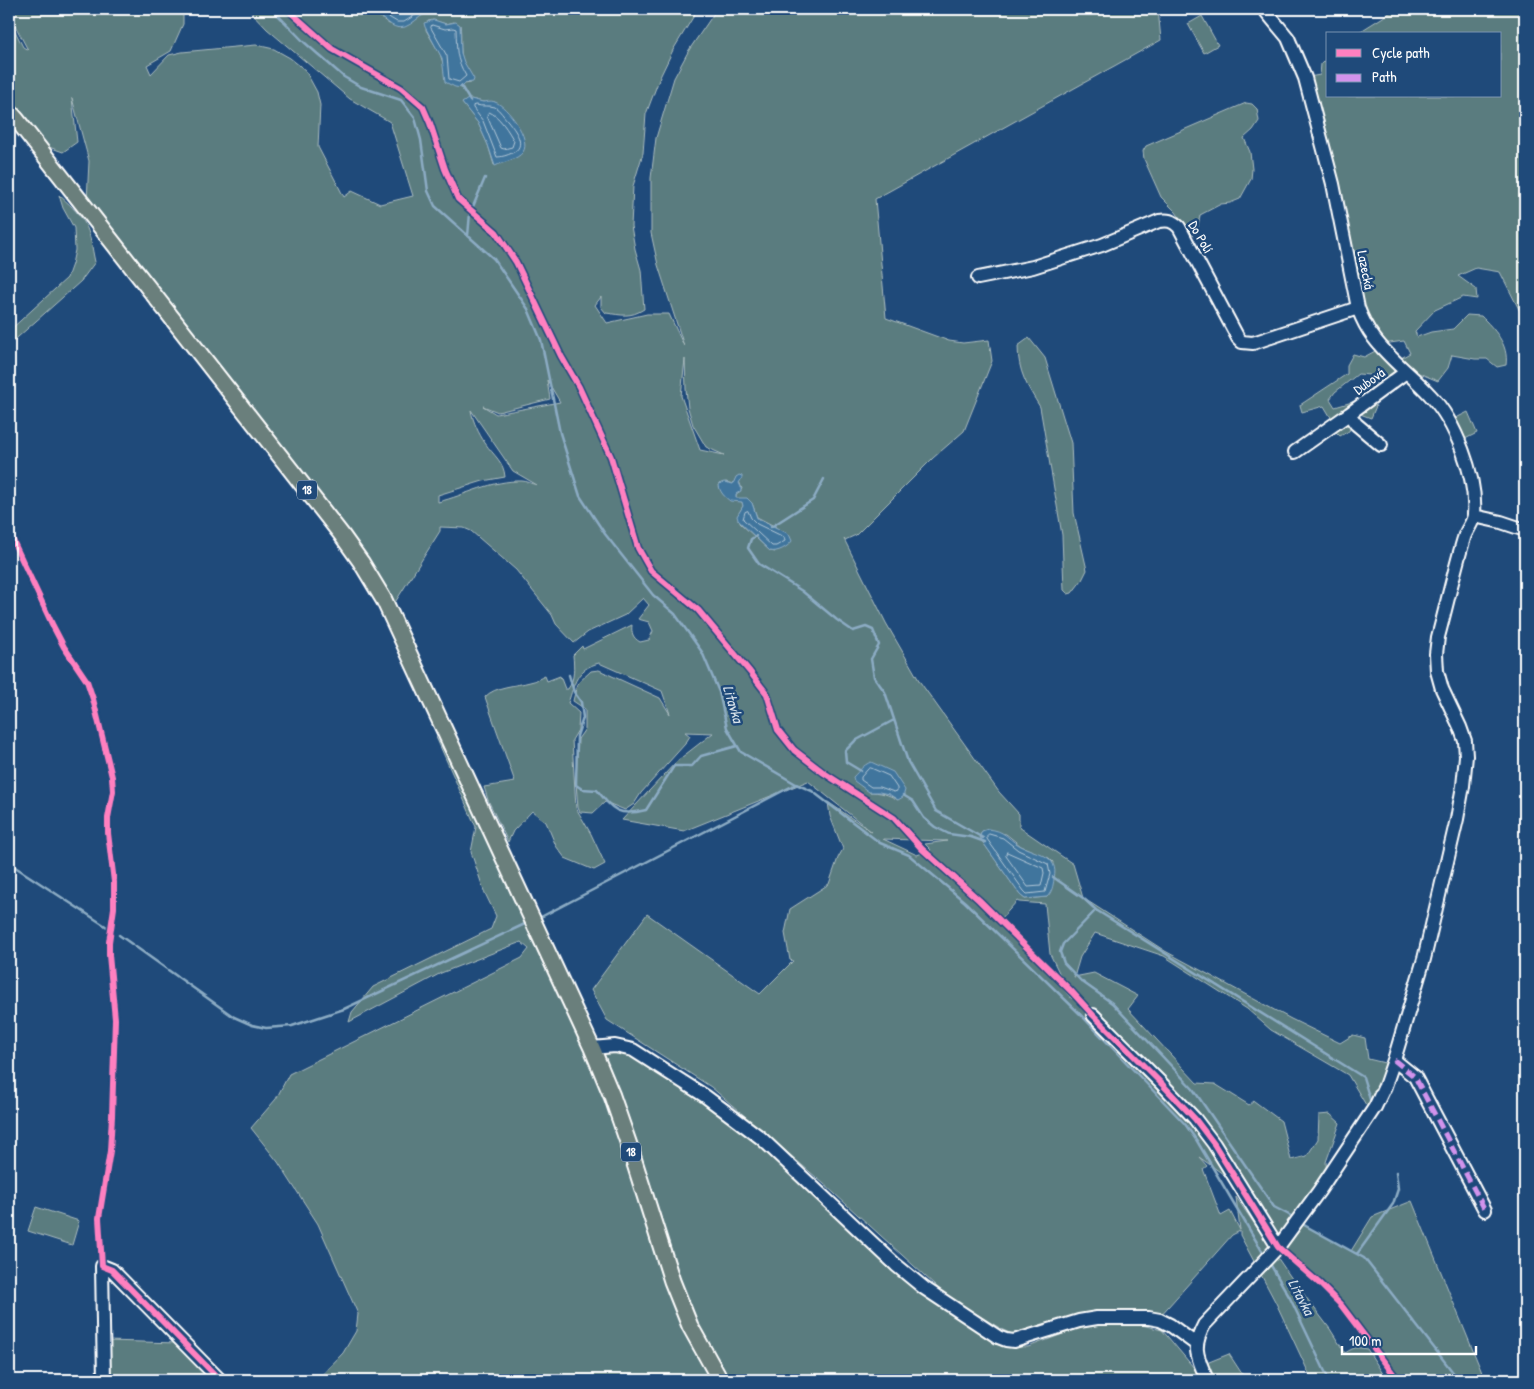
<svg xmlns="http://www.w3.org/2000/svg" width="1534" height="1389" font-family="'Patrick Hand',sans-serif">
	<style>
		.green { fill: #5a7b7f; stroke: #acbdbf; fill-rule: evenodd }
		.water { fill: #40759d; stroke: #8cacc4 }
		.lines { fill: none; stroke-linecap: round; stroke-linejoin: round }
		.shore { stroke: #b3c8d8; stroke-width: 1 }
		.stream { stroke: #8cacc4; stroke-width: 2.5 }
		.minor-casing { stroke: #fff; stroke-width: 16 }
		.major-casing { stroke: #fff; stroke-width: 19 }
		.minor { stroke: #1f4a7a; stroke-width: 12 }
		.major { stroke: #6b7f7c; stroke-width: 15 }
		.quiet { stroke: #d193ec; stroke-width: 5; stroke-dasharray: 10 5; stroke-linecap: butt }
		.cycleway-casing { stroke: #1f4a7a; stroke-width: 9 }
		.cycleway { stroke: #ff80c0; stroke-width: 6 }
		.labels { text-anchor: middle; stroke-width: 5; stroke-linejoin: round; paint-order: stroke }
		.shield { fill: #1f4a7a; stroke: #bcc9d7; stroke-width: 1 }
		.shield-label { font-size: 12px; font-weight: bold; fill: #fff }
		.street-label { font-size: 14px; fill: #fff; stroke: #1f4a7a }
		.water-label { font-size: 15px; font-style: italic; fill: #d9e3eb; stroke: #1f4a7a }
	</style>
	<rect width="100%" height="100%" fill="#1f4a7a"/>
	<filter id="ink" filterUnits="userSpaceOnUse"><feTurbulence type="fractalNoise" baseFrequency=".02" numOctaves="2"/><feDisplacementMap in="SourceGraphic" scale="10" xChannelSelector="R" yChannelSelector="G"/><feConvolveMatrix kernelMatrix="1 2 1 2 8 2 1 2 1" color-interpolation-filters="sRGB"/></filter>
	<g filter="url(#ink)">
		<path class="green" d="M9,9h174v15l-12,27 -24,14 4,9 18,-19 13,-3 74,-7 18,4 16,9 15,12 12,22 3,13 -2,42 26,50 8,-6 28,13 33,-8 -23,-74 -40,-23 -83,-70 -19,-20h115l17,8 9,7 24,-2 9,-7 9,-3 13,-1 3,-2h52v1l3,-1h196l-25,41 -13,27 -14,37 -3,39 -10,33 -2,40 4,23 6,21 3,39c-14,9 -22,6 -38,4l-5,-6v-10l-6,8 12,18 40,-9h22l15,32 -26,-81 -7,-32v-55l5,-40 18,-60 15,-28 28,-41h441l3,31 -286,159 11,119 63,23 14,2 26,-3 3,21 -28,70 -31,27 -77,77 -11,5 -1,-1 42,84 34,59 79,110 20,22v13l54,37 10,34 82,53 126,68 49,24 13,-8 12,3 3,21 21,5 -8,39 -15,2 -18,-30 -77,-45 -24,-21 -83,-53 -69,-23 -15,24 -6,20 20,-4 44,23 -10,13 69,74 18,1 34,21 5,-4 27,20 10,39 16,-4 11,-17 1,-24 11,-1 10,9 -14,39 1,16 -44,64 -39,-53 -45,-32 8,9 -4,3 18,47 9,-5 10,19 -4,-33 54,79 40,53 15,24c10,-6 10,-6 22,-4l20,31h-75l-36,-77 -36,-68v-4l-8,4 -72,81 -138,18h-10l-9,-4 -56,-34 -123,-112 -113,-97 -104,-67 -16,-30 56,-76 113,80 33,-33 -3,-1 -5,-27 5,-24 39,-25 9,-26 5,-9 -13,-33 -2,-14 44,30 -64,-51 -124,50 -62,-11 55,-59 36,-28 -28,-1 5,4 -5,8 -44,49 -7,11 -9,6 -20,-8 -12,11 -13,-1 -2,-4 -2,-25 2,-44 7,-10v-20l-12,-8 4,-17 14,-13 8,-1 61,28 10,16 -8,-23 -63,-28c-23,6 -24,20 -31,40l11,10 -1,17 -6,10 4,68 15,26 14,30 -11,6 -29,-12 -9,-12 -10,-24 -14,-11 -19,20 -5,11 -20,-42 -4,-13 31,-5 -30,-85c10,-11 31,-11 45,-15 6,-1 10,-4 15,-6l2,5 13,-5 5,13h3c7,-10 6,-22 5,-34l9,-9 1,3 49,-24c-1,8 1,13 8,17l9,-2 4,-9 -4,-9 -11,-3 11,-14 -6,-7 -18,17 -37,17 -14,11 -18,-19 -4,-9 -36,-45 -45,-39 -7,-3 -24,-1v4l-46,73 -43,-71 -264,-332 2,-40 -17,-63 5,44 -14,10 -17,-6 -37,-47v-80l14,28 5,3 -19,-36zM433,20l13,4 8,-2 6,3c2,12 -1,24 3,36 4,10 9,9 8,22l-7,1 -21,-21 -3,-9 -14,-24 2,-9zM471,99l12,3h12l17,57 -18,6 -6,-20 -10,-22 -16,-20zM685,359l1,30 2,19 5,17 13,22 18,8 -24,-5 -19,-54zM547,380l13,22 -64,12 -13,-8 15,6 52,-13zM471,410l42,61 24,14c-5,-1 -10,-4 -15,-4 -30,-1 -56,14 -84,21v-7l45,-14 22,-4c-1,-15 -11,-21 -20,-34 -6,-9 -12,-21 -14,-33zM737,476l5,13 -6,5v4l16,5 5,14 19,10 -1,25 -5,-1 -30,-28 -1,-10 4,-7 -1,-4c-11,-4 -21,-4 -23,-18l7,-2 7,2zM892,772l6,8v20c-10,-6 -18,-8 -29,-8zM982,831l24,3 15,12 28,12 4,4 -6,35 -22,2 -5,-4 -38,-54 -2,-5zM883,839l63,2h1l-22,3 6,6 -14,5zM1017,901l2,1 26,2 5,50 22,45 -71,-80z
			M1396,9h129v312l-25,-49 -24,-4 -18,8 18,13 1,10 -14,-2 -28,13 -20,21 2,6 14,-5 22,-3 14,-14 14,1c13,13 28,28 25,49l-9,2 -10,-8h-12l-23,-4 -4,13 -10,13 -29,-12 -15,15 -8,-7 -14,7 -2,-9 -12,-1 -23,18 -5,7 5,8 24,-7 8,4 9,2 -5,12 -11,-4 -8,9 -3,8 -9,5 -7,-7 6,-5 -9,-8 -6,-10 -22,6 -2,-7 47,-31v-9l6,-11 11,3 15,-8 13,14 18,-10 -6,-12 -21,3 -18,-27 -56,-240 11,-2 1,-11 7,-7v39h172v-62h-144z
			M1202,16l16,29 -14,8 -16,-29z
			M1246,103l6,1 5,5 2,12 -6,9 -9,8 6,14 2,17 -1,10 -11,20 -10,4 -9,1 -21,11 -3,18 -6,1 -15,-22 -15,-15 -17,-38 -1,-8 3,-5z
			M59,195c9,8 19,17 25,27 7,12 8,27 11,40l-14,19 -72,64v-14l58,-53 5,-14 3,-14 -1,-22 -11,-20z
			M1029,338l16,20 26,85 3,70 13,57 -5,10 -10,13 -4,1 -4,-4 -2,-55 -22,-128c-13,-21 -22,-35 -22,-61z
			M1468,412l9,21 -12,6 -9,-21z
			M436,737l28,49 124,263 127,331h-398l26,-27 13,-22 2,-17 -40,-90 -40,-62 -27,-34 25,-29 13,-25 233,-116 7,-9 -8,-7 -80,31 -92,49 3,-10 21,-25 118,-58 5,-13 -12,-25 -13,-39 5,-25z
			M608,1049l32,8 102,74 177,158 82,57 27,1 51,-19 35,-5 28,2 20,5 32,38 35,-14 17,26h-518l-31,-51 -17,-40 -43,-143 -36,-92z
			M1412,1201l73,179h-85l-62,-81 -39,-33 -16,-21 16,-23 52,29 21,-34z
			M36,1207l43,14 -7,24 -44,-14z
			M107,1341l70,2 29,27 3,10h-101z"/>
		<path class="water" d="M363,9h84c-6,4 -15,2 -22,5 -7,3 -12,10 -20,13 -12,3 -16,-5 -24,-10 -6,-3 -12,-6 -18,-8z
			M434,20l12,4 10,-2 4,3 1,28 3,9 10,17 -1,3 -8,1 -3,5 -7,-1 -10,-5 -3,-24 -17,-31 -1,-4z
			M468,99c5,0 10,2 15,3 4,0 7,-2 12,0 12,4 37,37 28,50 -6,8 -20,10 -28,14l-7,-21 -10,-22 -16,-20z
			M739,475l3,1v2l-3,5 2,4v4l-5,3v4h11l5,5 5,15 32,16 3,7c-4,6 -15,12 -22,10l-32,-31 -1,-4 6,-10 -1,-4 -12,-1c-5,-4 -11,-9 -11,-17l5,-2 9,2 3,-7z
			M871,762l22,10 12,18 -2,7 -5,3 -9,-6 -10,-2h-10l-15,-11 -1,-4c6,-6 10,-12 18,-15z
			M988,829c18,2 17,8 31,16 16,9 41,9 35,34 -1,7 -2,13 -7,18l-22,2 -5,-4 -38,-54 -2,-5 2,-5z"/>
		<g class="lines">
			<path class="shore" d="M375,9l22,13h7l21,-13
				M432,25l13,4 8,-1 3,1c1,21 -1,28 10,47l-7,6 -10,-3 -2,-23 -16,-28z
				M476,105c6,2 13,0 19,2 5,3 9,10 13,14 7,9 20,25 4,32 -4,2 -10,4 -15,4l-14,-36 -10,-13v-2z
				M489,112c10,3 20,20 25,29l-2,6 -8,2 -3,-1 -14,-32z
				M748,511l3,7 6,6 27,13 1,4 -9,5h-4l-29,-27 2,-7z
				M871,768l18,8 8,12v3l-3,1 -14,-5h-9l-10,-7v-3l7,-8z
				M989,834l14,4 15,12 30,14 2,10 -5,18 -18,2 -3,-3 -37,-52v-3z
				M1007,852l36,16 1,5 -3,13 -13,1 -22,-31z"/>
			<path class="stream" d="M272,9l32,33 40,35 17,10 40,13 14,18 6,22 7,51 7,15 59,53 34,50 13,31 19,93 20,63 25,38 48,61 22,19 27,38 17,40 8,36 14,24 55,32 16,7 68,52 29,12 56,47 115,112 105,110 12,17 68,115
				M461,86l9,15
				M472,209l13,-31
				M468,236l2,-23
				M771,527l42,-27 11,-21
				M756,536l-5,3 -3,9 11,16 43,27 35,29 16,11 13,-4 7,3 6,15 -8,14 3,18 11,15 23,70 28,49 47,27
				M569,675l5,17 7,10 2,16 -6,18 -1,49 6,4 15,1c16,20 21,27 49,20l28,-44h18l9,-10 36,-10
				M861,771l-15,-9 -1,-11 10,-10 39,-21
				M903,795l10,6 11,17 11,9 14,7 22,3 14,5
				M9,863l98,64
				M1053,877l30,21 13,12 -33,34 -3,8 4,11 17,18 31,22 81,86 81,118 17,9
				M1096,910l267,167 8,26
				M537,919l259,-135
				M119,935l115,82 18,8 14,3 26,-2 52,-17 183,-86
				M1304,1225l60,33 95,122
				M1357,1254l36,-50 5,-15 -2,-17
				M1269,1262l21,36 39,82"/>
			<g class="minor-casing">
				<path id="minor" d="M978,278l55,-11 69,-22 57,-24c9,-1 13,-1 20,6l59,111 4,4 11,1 105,-35
					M1381,445l-25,-21 -7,-10 57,-42
					M1295,452l54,-38
					M1474,516l27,6 24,8
					M1093,1015l67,67 35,37 19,25 64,103
					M592,1048l23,-2 18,4 72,46 56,42 135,127 28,23 74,49 8,3 8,1 65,-20 18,-3h52l11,2 10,5 26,19
					M1394,1060l21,17 70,133
					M104,1380l-2,-114 10,4 108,110
					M1207,1380c-9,-23 -16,-31 -3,-55l74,-78 41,-56 56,-84 10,-21 9,-26 30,-101 33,-140 6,-33 3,-30 -1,-15 -5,-14 -18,-38 -5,-18 -1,-17 2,-17c9,-33 16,-66 26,-99 2,-8 10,-16 10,-24 3,-37 -19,-93 -44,-119 -18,-20 -40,-35 -56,-57 -7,-9 -12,-19 -16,-30l-25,-124 -28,-106 -17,-40 -24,-29"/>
			</g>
			<g class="major-casing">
				<path id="major" d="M9,111l8,9 324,414 20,28 23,38 208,448 20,48 17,49 43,136 18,45 30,54"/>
			</g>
			<use href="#minor" class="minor"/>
			<use href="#major" class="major"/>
			<path class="quiet" d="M1394,1060l21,17 70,133"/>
			<g class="cycleway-casing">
				<path id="cycleway" d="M287,9l45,40 69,39 22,19 7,16 15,46 13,30 38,33 20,30 45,94 18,31 32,70 27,91 13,23 47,39 52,62 17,22 11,36 16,20 30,23 70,45 28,31 57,51 93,92 21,23 67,67 35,37 19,25 64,103 42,37 21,21 57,75
					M9,532l44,94 11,21 23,34 6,18 19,78 1,14 -5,27v15l6,49v26l-5,34v13l6,64 -3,97 -2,35 -11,67 3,48 10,4 108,110"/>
			</g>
			<use href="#cycleway" class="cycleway"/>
		</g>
	</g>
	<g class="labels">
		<g class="shield">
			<rect x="297" y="480.5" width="20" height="19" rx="4"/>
			<rect x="621" y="1142.5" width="20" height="19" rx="4"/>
		</g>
		<g class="shield-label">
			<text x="307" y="494">18</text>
			<text x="631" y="1156">18</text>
		</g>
		<g class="street-label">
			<text transform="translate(1201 237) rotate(60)" y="5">Do Polí</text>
			<text transform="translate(1366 270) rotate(79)" y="5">Lazecká</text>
			<text transform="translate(1369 381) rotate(-36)" y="5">Dubová</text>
		</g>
		<g class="water-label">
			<text transform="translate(733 704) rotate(73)" y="5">Litavka</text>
			<text transform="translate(1301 1297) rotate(62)" y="5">Litavka</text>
		</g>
	</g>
	<rect width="1534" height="1389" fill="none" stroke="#1f4a7a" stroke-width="30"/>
	<rect x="15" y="15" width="1504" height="1359" fill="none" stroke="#fff" stroke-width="2" filter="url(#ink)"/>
	<rect x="1326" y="32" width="175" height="65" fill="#1f4a7a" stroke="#7992af"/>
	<rect x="1336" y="49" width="25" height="8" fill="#ff80c0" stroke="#7992af"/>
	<text x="1372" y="58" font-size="15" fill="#ffffff">Cycle path</text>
	<rect x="1336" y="74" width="25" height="8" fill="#d193ec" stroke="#7992af"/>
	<text x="1372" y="82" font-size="15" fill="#ffffff">Path</text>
	<path d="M1342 1346v8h134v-8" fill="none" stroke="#ffffff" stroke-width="2.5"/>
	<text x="1349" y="1346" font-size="15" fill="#ffffff" stroke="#1f4a7a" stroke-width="4" paint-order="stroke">100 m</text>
</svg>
